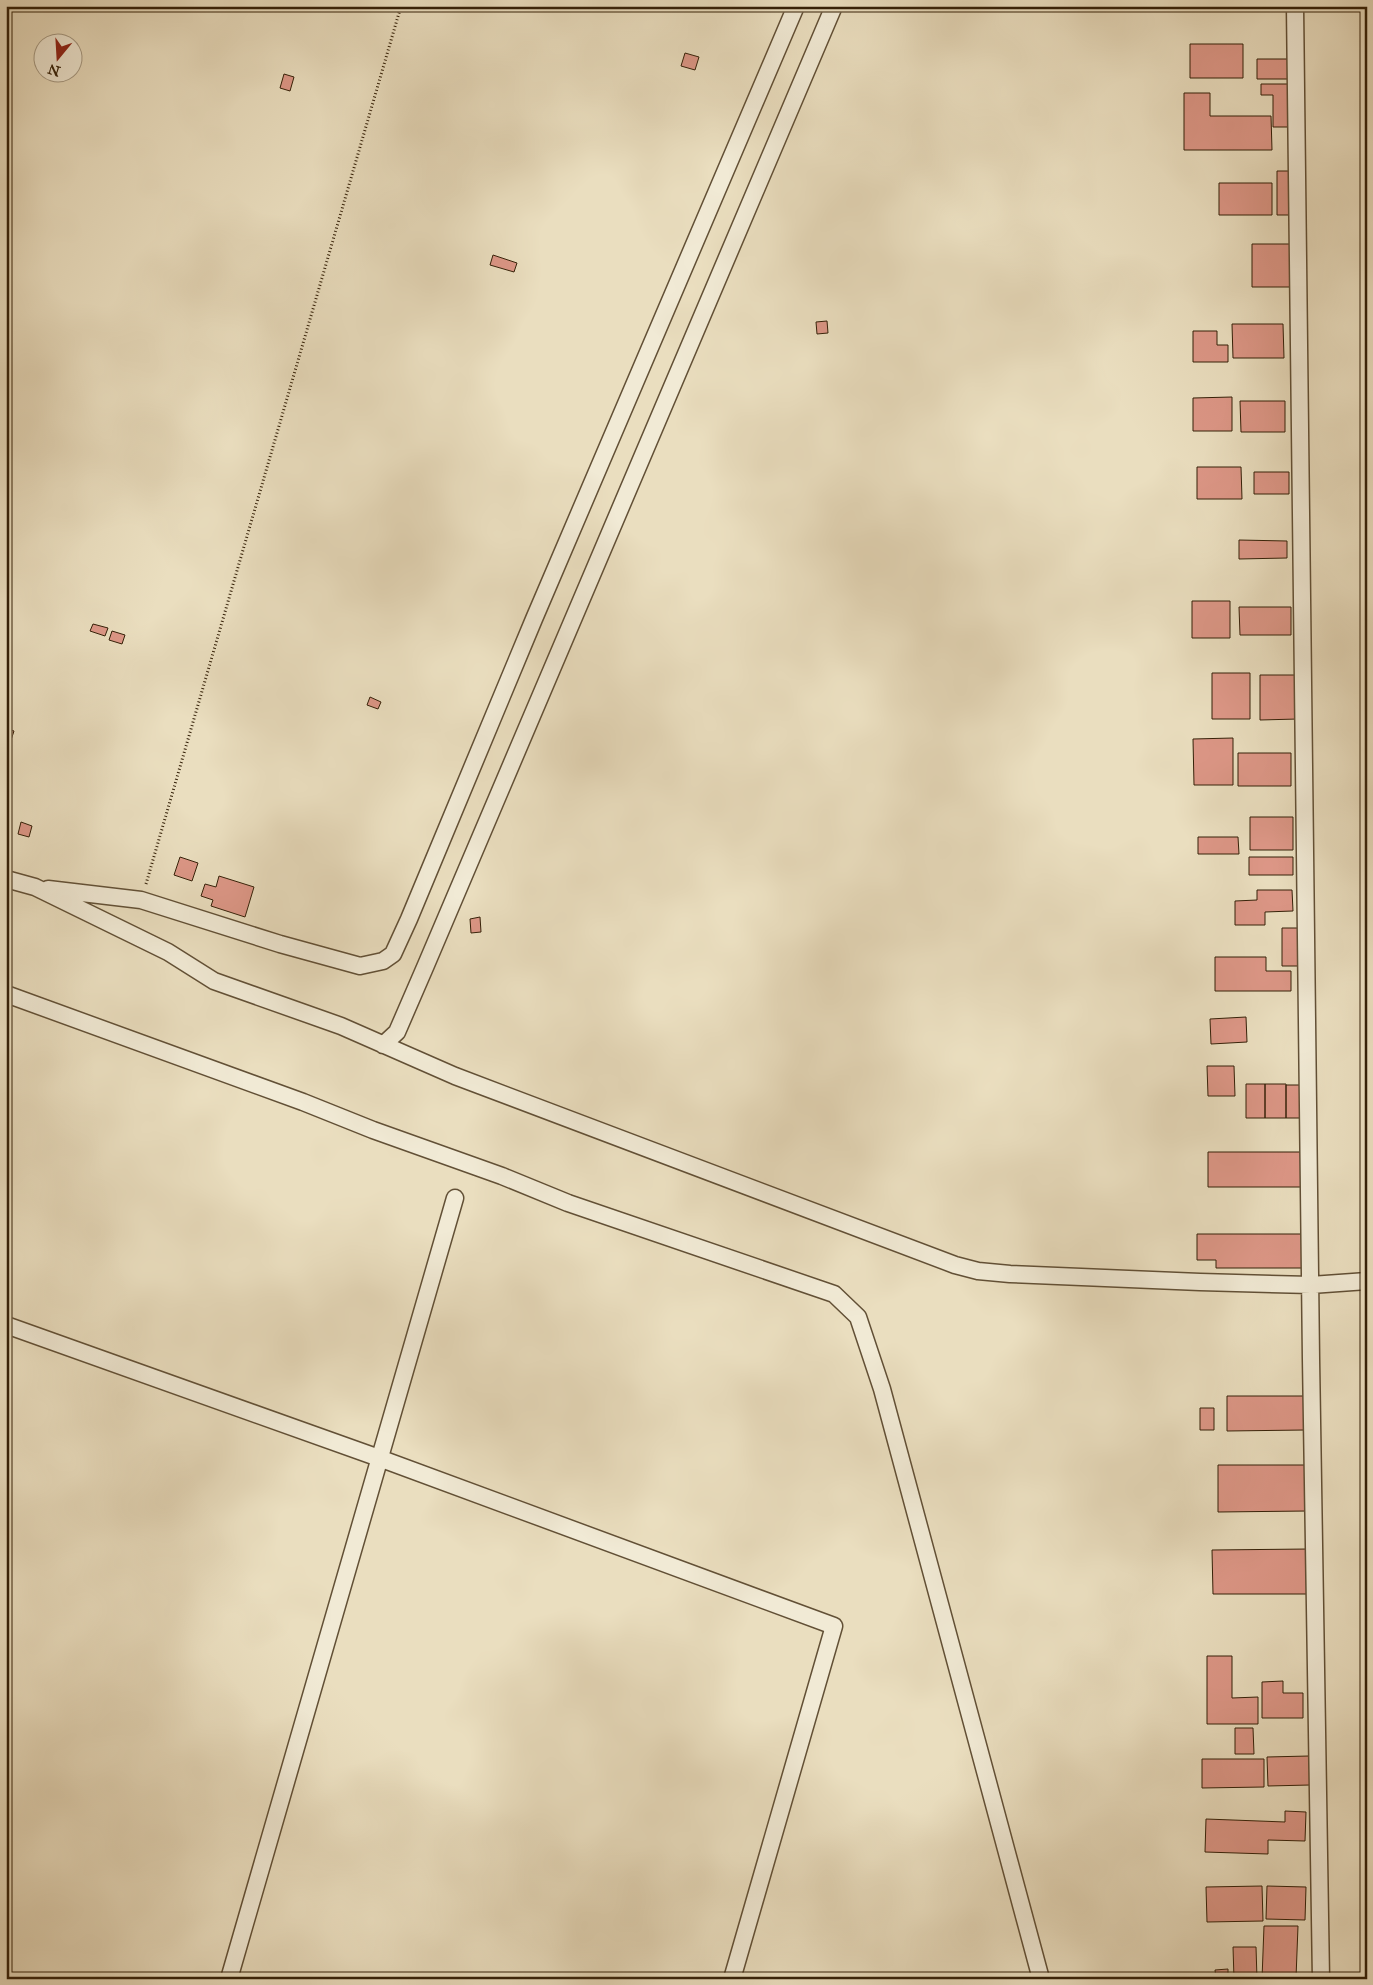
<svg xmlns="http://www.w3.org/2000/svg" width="1373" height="1985" font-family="'IM FELL Great Primer',serif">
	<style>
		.building { fill: #dd9787; stroke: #342008 }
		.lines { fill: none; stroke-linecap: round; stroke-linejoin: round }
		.street-casing { stroke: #625036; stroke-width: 19 }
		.path { stroke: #342008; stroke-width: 3; stroke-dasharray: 1 2.5; stroke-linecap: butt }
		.street { stroke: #f1ead5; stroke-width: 16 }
	</style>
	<rect width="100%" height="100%" fill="#eadebf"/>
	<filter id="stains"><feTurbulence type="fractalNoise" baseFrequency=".004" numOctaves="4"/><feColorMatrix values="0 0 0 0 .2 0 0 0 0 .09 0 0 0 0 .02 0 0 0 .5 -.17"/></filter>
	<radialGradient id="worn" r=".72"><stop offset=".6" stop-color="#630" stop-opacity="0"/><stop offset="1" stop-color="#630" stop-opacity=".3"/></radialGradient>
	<path class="building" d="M1190,44h53v34h-53z
		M685,53l14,4 -4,13 -14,-4z
		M1257,59h34v20h-34z
		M284,74l10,3 -4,14 -10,-3z
		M1261,84h29v43h-17v-32h-12z
		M1184,93h26v23h61l1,34h-88z
		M1277,171h16v44h-16z
		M1219,183h53v32h-53z
		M1252,244h38l1,43h-39z
		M493,255l24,8 -3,9 -24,-7z
		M827,321l1,12 -11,1 -1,-12z
		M1232,324h51l1,34h-51z
		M1193,331h24v14h11v17h-35z
		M1232,397v34h-39v-33z
		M1240,401h45v31h-44z
		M1197,467h44l1,32h-45z
		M1254,472h35v22h-35z
		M1239,540l48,1v17l-48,1z
		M1192,601h38v37h-38z
		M1239,607h52v28h-51z
		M93,624l15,4 -3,8 -15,-5z
		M112,631l13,4 -3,9 -13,-4z
		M1212,673h38v46h-38z
		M1260,675h37l1,44 -38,1z
		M370,697l11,5 -3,7 -11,-4z
		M6,728l8,3 -5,15 -3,-1z
		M1233,738v47h-39l-1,-46z
		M1238,753h53v33h-53z
		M1250,817h43v33h-43z
		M21,822l11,4 -3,11 -11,-3z
		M1198,837h40l1,17h-41z
		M180,857l18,6 -6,18 -18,-6z
		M1249,857h44v18h-44z
		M219,876l35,11 -9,30 -34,-11 2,-6 -12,-4 4,-12 11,3z
		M1257,890h35l1,21 -28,1v13h-30v-24l22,-1z
		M480,917l1,15 -10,1 -1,-14z
		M1282,928h21l1,38h-22z
		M1215,957h51v14h25v20h-76z
		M1246,1017l1,25 -36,2 -1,-25z
		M1207,1066h27l1,30h-27z
		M1246,1084h19v34h-19z
		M1265,1084h21v34h-21z
		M1286,1085h19v33h-19z
		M1208,1152h96l1,35h-97z
		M1197,1234h106v34h-87v-8h-19z
		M1227,1396h78v34l-78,1z
		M1200,1408h14v22h-14z
		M1218,1465h89v46l-89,1z
		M1309,1549v45h-96l-1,-44z
		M1207,1656h25v42l26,-1v27h-51z
		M1283,1681v12h20v25h-41v-36z
		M1235,1728h18l1,26h-19z
		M1309,1756l1,29 -42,1 -1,-29z
		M1202,1759h62v28l-62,1z
		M1285,1811l21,1 -1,29 -37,-1v14l-63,-2 1,-33 79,3z
		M1262,1886l1,35 -56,1 -1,-35z
		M1267,1886l39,1 -1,33 -39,-1z
		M1264,1926h34l-2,52 17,1h-51z
		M1233,1947h23l1,32h-23z
		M1228,1969v10h-12l-1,-9z"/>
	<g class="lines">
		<g class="street-casing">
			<path id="street" d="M1295,6l16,1353 10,620
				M6,879l29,8 133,65 46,29 127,45 114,50 500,189 23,6 32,3 190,8 111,3 56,-4
				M48,889l93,11 139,44 80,22 23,-5 10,-7 16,-35 125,-300 262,-613
				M6,994l297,108 70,28 129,46 66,27 266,91 24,23 24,72 159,590
				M383,1045l14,-13 29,-67 408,-959
				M6,1325l373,133 455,168 -102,353
				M229,1979l226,-781"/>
		</g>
		<path class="path" d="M146,884l255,-878"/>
		<use href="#street" class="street"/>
	</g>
	<rect width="1373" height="1985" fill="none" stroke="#eadebf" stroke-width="25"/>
	<rect x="8" y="8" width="1358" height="1970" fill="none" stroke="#342008" stroke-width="2.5"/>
	<rect x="12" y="12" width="1348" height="1960" fill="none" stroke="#342008"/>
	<g transform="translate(58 58) rotate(198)"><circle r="24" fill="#f1ead5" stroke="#a59983"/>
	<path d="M0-4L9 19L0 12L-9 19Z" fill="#8f2418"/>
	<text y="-8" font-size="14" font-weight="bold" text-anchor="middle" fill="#342008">N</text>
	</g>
	<rect width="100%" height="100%" filter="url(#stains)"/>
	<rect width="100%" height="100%" fill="url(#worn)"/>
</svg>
